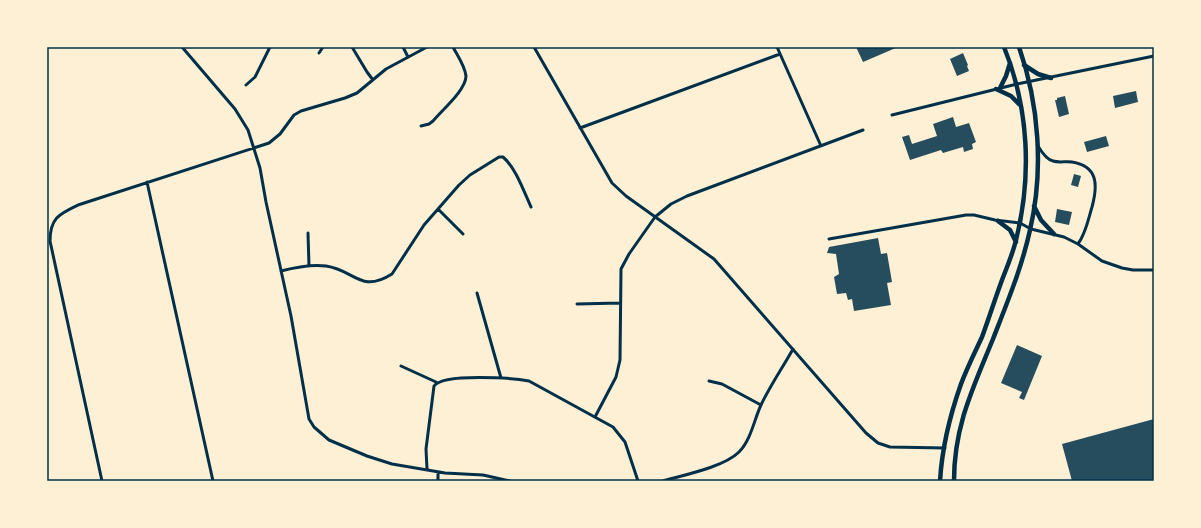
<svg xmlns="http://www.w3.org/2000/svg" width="1201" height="528" font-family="Arial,sans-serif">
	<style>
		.building { fill: #264d5e }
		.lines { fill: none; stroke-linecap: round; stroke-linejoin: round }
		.minor { stroke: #003049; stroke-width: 3 }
		.primary { stroke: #003049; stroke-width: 4.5 }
		.neatline { fill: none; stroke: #003049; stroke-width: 1.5 }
	</style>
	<rect width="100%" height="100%" fill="#fdf0d5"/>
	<path class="building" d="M856,47h42l-35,15z
		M963,53l5,12 -1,1 2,5 -12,5 -7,-17z
		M1136,91l2,11 -23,6 -2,-12z
		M1065,96l4,18 -10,3 -4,-17h2v-2z
		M953,117l3,10 13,-4 7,19 -4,2 1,5 -9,3 -1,-5 -20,6 -2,-3 -31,10 -8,-23 7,-2 3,9 25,-8 -4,-12z
		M1106,136l3,10 -22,6 -3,-10z
		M1074,174l7,2 -3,11 -7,-2z
		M1057,209l15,3 -3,13 -14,-3z
		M878,238l3,16 6,-1 5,29 -5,1 4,22 -37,6 -2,-12 -4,1 -2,-7 -9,1 -3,-17 5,-3 -3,-20 -9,-1 2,-6z
		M1017,345l25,11 -18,44 -5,-2 3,-6 -21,-9z
		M1154,419v62h-82l-10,-37z"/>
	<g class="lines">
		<path class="minor" d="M182,47l53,62 13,21 12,38 6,34 25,114 18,103 5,8 15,13 38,16 25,8 53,9 38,2 27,6
			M352,47l15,25 6,8
			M403,47l5,10
			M534,47l78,136 14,13 88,63 152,174 12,10 12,4 55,1
			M777,47l44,99
			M319,53l4,-6
			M246,85l9,-8 15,-30
			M892,115l125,-31 137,-28
			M421,126l8,-2 4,-3c9,-11 33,-31 33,-45 -1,-10 -9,-21 -13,-29
			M580,128l200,-74
			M1038,146c3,5 9,14 15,15 6,2 13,0 19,1 26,4 26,23 20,45 -4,13 -6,26 -14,37
			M147,182l66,299
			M438,209l25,25
			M308,233l1,33
			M829,239l137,-24h8l21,5 25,3 11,6 33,8 14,7 24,17 20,7 11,2h21
			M281,271c15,-4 30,-7 45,-5 29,4 34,28 66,8l32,-49 35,-40 11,-10 29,-18h4c13,11 21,35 28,50
			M477,293l24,85
			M577,304l43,-1
			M401,366l35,16
			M709,381l13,3 39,21
			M595,417l21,-40 4,-17 1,-91 8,-15 26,-37 16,-13 16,-8 176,-66
			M427,469l-1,-20 8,-63c9,-13 79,-8 95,-5l84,46 12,15 13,39
			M438,472v9
			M102,481l-52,-240c0,-23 9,-27 28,-36l191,-62 11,-9 14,-19 7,-4 44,-13 12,-5 29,-24 41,-22
			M663,481c21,-6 61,-14 76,-29 12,-12 15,-32 22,-47 9,-19 22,-38 32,-56"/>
		<path class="primary" d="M1024,65l14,9 13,4
			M1000,88l6,-12 4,-13
			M996,89l15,7 9,9
			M1034,206l7,14 13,14
			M998,221l12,9 6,12
			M940,481c2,-33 10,-66 21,-97 6,-16 14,-32 21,-47 7,-19 13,-38 20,-57 5,-13 11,-27 14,-40 16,-64 13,-131 -12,-193
			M954,481c0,-55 19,-93 39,-142 14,-36 29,-72 37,-109 14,-60 9,-126 -11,-183"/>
	</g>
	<rect width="1201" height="528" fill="none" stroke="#fdf0d5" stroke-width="96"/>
	<rect x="48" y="48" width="1105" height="432" class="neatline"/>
</svg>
